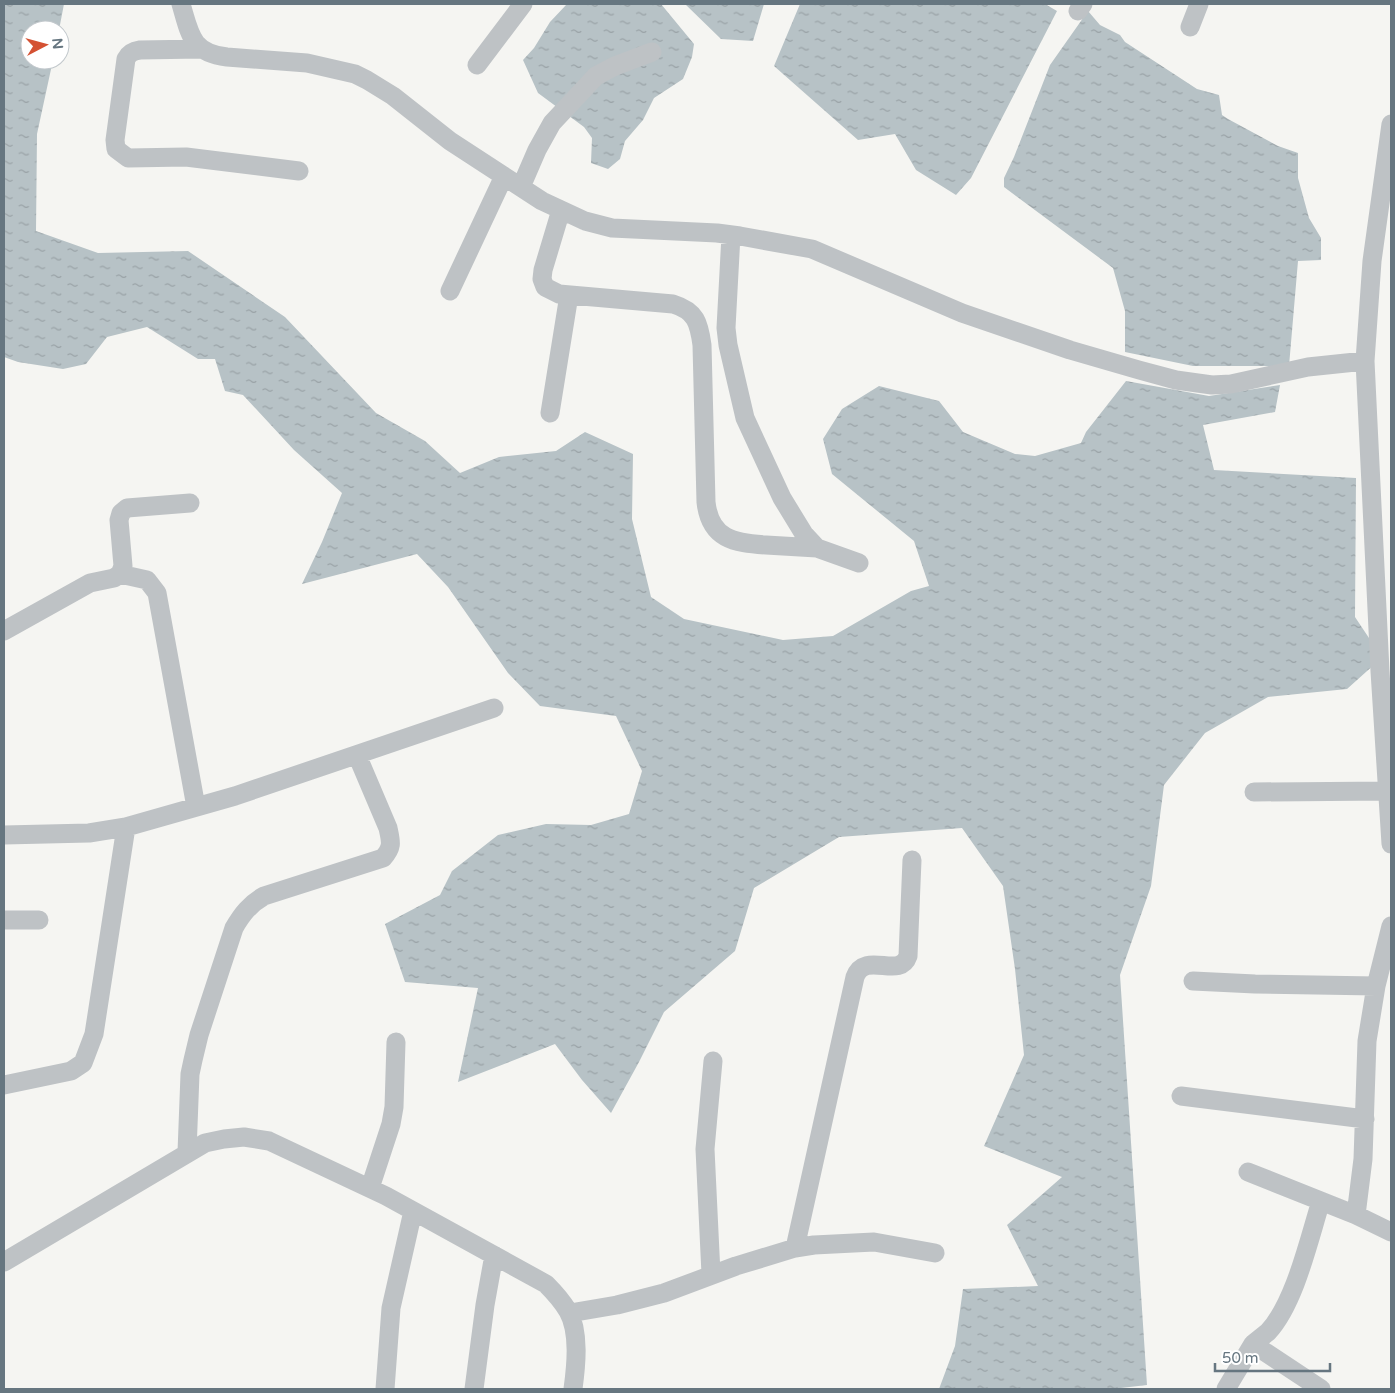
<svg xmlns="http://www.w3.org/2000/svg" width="1395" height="1393" font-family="'Varela Round',sans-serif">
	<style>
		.water { fill: url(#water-ripples) }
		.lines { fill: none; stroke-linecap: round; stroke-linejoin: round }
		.minor { stroke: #bec2c5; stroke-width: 19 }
	</style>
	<defs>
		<pattern id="water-ripples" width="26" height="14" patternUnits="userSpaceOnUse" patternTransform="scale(1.25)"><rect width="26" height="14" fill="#b7c2c6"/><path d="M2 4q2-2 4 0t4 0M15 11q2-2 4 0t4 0" fill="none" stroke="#99a2a6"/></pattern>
	</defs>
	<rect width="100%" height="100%" fill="#f5f5f2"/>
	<path class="water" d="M4,4h60l-5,26h-29v30h23l-16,74 -1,97 62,22 90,-2 97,66 91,96 49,28 35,32 39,-16 57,-6 29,-19 48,22 -1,65 19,78 33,22 99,21 50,-4 78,-45 18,-5 -15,-45 -82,-67 -9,-35 19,-30 37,-23 60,15 24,31 52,22 20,2 46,-13 5,-11 40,-51 83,15 71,-11 -5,27 -72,13 11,45 142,8 -1,139 18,27 3,19 -29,26 -79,8 -63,36 -41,52 -13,101 -31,89 27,410 -35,4h-173l16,-43 8,-57 75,-3 -31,-61 55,-48 -78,-31 40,-91 -9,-86 -12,-83 -41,-58 -123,9 -85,51 -19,63 -71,61 -25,50 -28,51 -29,-33 -27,-36 -97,38 20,-94 -73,-6 -20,-58 55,-29 12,-24 46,-36 48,-11 45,1 38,-11 13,-43 -26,-55 -76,-10 -32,-33 -60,-86 -31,-33 -115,30 20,-42 20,-49 -48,-43 -51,-55 -18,-4 -10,-32h-17l-51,-32 -40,10 -21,27 -23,5 -45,-7 -14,-5z
		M567,4h94l33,40 -2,13 -9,22 -29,19 -11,22 -18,21 -5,18 -12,10 -17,-6 1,-25 -8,-11 -46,-34 -15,-33 11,-12 16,-26z
		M685,4h79l-11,37 -32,-2z
		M800,4h245l12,7 -86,167 -15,17 -40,-25 -21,-36 -37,6 -84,-74z
		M1088,11l12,14 20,10 5,7 72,47 22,6 3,20 6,4 50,27 20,7v25l11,40 12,20v22l-23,1 -9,105h-96l-68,-14v-41l-12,-43 -109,-81v-9l10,-21 36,-92z"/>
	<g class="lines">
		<path class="minor" d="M181,4c9,30 10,49 46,53l80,6 48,11 12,6 26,16 57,45 92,60 43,20 27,7 105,5 23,3 72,13 150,64 108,37 69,20 37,10 36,5 19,-1 77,-17 57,-6
			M1078,11l5,-7
			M1190,27l9,-23
			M200,49l-60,1c-7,1 -11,3 -14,9l-11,81 1,9 12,9 58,-1 113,14
			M477,65l46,-61
			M1391,124l-19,137 -7,100 15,310 11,173
			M521,187l16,-37 15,-27 30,-32 14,-15 19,-10 37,-14
			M561,210l-18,60 -1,9 3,8 14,7 114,10c23,7 26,19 29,41l4,157c4,37 28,41 60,43 17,1 34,2 51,3
			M731,235l-5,93 2,17 17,73 37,80 22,36 13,14 42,15
			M450,291l54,-115
			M550,413l19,-118
			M120,574l27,6 10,13 39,214
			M4,631l86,-48 24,-5 6,-4 3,-8 -4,-46 2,-7 6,-5 63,-5
			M1254,792l134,-1
			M4,835l85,-2 37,-6 109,-31 259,-88
			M4,920h35
			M1193,981l62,3 121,2
			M4,1085l67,-14 12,-8 11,-29 32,-207
			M1181,1096l184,23
			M187,1152l3,-78 3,-14 6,-25 35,-107c8,-14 16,-24 30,-32l119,-38c10,-11 8,-16 5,-30l-31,-73
			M1248,1172l108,43 35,17
			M370,1188l21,-64 3,-17 2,-65
			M1356,1215l7,-56 4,-118 9,-55 15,-60
			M795,1248l60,-271c10,-27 45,3 53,-21l4,-96
			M4,1262l201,-119 19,-4 20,-2 25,4 117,55 160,88c8,8 16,17 22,27 12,21 8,56 5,78
			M711,1274l-6,-125 8,-88
			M570,1313l47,-8 47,-12 72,-27 59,-18 19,-3 60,-3 61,11
			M1253,1344c5,-4 10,-8 15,-12 27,-29 41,-93 53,-131
			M385,1389l6,-81 22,-97
			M474,1389l11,-84 9,-50
			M1226,1389l27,-45 68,45"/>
	</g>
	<rect width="1395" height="1393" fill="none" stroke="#667680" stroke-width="10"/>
	<g transform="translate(45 45) rotate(84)"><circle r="24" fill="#ffffff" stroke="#c2c8cc"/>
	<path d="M0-4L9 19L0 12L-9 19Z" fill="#d45132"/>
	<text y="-8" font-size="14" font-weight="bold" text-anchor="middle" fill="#667680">N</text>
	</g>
	<path d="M1215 1363v8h115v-8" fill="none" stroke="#667680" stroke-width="2.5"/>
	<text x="1222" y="1363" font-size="15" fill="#667680" stroke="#ffffff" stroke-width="4" paint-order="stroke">50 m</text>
</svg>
